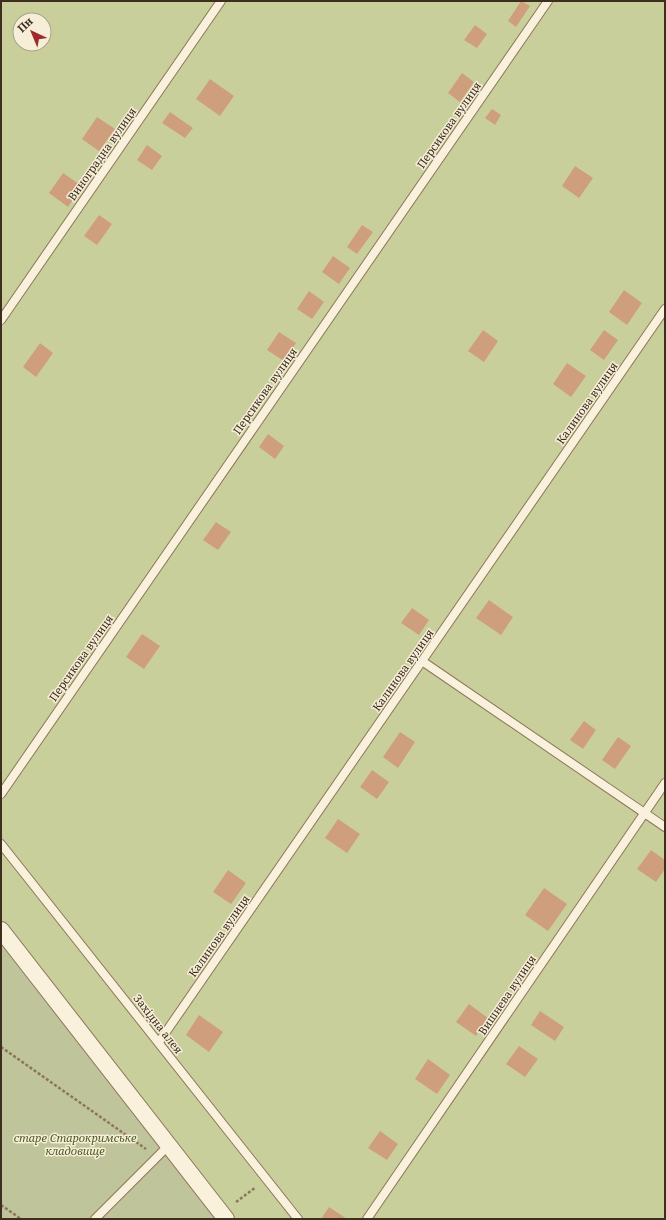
<svg xmlns="http://www.w3.org/2000/svg" width="666" height="1220" font-family="'Noto Serif',serif">
	<style>
		.green { fill: #c9cf9b; fill-rule: evenodd }
		.cemetery { fill: #bfc49a }
		.building { fill: #cf9f7d }
		.lines { fill: none; stroke-linecap: round; stroke-linejoin: round }
		.lane-casing { stroke: #8d765c; stroke-width: 10 }
		.street-casing { stroke: #8d765c; stroke-width: 18 }
		.path { stroke: #8d765c; stroke-width: 2.5; stroke-dasharray: 3 2; stroke-linecap: butt }
		.lane { stroke: #faf1dc; stroke-width: 8 }
		.street { stroke: #faf1dc; stroke-width: 16 }
		.labels { text-anchor: middle; stroke-width: 3; stroke-linejoin: round; paint-order: stroke }
		.street-label { font-size: 11px; fill: #3d2e20; stroke: #f7eed8 }
		.park-label { font-size: 11px; font-style: italic; fill: #4d5a26; stroke: #f7eed8 }
	</style>
	<rect width="100%" height="100%" fill="#f0e4c8"/>
	<path class="green" d="M1,1h664v1218h-439l-225,-289zM20,20h24v24h-24z"/>
	<path class="cemetery" d="M1,930l225,289h-225z"/>
	<path class="building" d="M521,1l9,5 -14,21 -8,-6z
		M475,25l12,9 -10,14 -13,-8z
		M462,73l12,9 -14,20 -12,-9z
		M210,79l24,17 -14,20 -24,-17z
		M492,109l9,6 -6,10 -10,-7z
		M170,112l23,16 -8,10 -23,-15z
		M97,117l18,12 -16,22 -17,-12z
		M147,145l15,11 -10,14 -15,-10z
		M575,166l18,12 -14,20 -17,-12z
		M63,173l19,13 -14,21 -19,-14z
		M99,215l13,9 -15,21 -13,-9z
		M362,225l11,7 -16,22 -10,-7z
		M333,256l17,12 -11,16 -17,-12z
		M624,290l18,13 -15,22 -18,-13z
		M309,291l15,11 -12,17 -15,-10z
		M483,330l15,11 -14,21 -16,-11z
		M604,330l14,10 -14,20 -14,-10z
		M279,332l17,11 -12,18 -17,-11z
		M40,343l13,10 -17,24 -13,-10z
		M567,363l19,13 -15,21 -18,-13z
		M268,434l16,12 -9,13 -16,-12z
		M216,522l15,10 -13,18 -15,-10z
		M489,600l24,17 -12,18 -25,-17z
		M412,608l17,12 -10,15 -18,-12z
		M142,634l18,12 -16,23 -18,-12z
		M584,721l12,9 -13,19 -13,-9z
		M400,732l15,10 -17,26 -15,-11z
		M618,737l13,9 -16,23 -13,-9z
		M372,770l17,12 -12,17 -17,-12z
		M338,819l22,15 -13,19 -22,-15z
		M651,850l14,10v9l-9,13 -19,-13z
		M228,870l18,13 -15,21 -18,-12z
		M544,888l23,16 -19,27 -23,-16z
		M469,1004l19,14 -12,18 -20,-14z
		M540,1011l24,16 -9,14 -24,-16z
		M199,1015l24,17 -14,20 -23,-17z
		M519,1046l19,13 -13,18 -19,-13z
		M428,1059l22,16 -13,19 -22,-15z
		M380,1131l18,13 -11,16 -19,-12z
		M329,1207l18,12h-26z"/>
	<g class="lines">
		<g class="lane-casing">
			<path id="lane" d="M1,320l220,-319
				M422,661l243,166
				M1,794l547,-793
				M1,844l297,375
				M159,1042l506,-733
				M95,1219l74,-74
				M367,1219l298,-436"/>
		</g>
		<g class="street-casing">
			<path id="street" d="M1,930l225,289"/>
		</g>
		<path class="path" d="M1,1047l145,102
			M236,1202l20,-15
			M1,1205l20,14"/>
		<use href="#lane" class="lane"/>
		<use href="#street" class="street"/>
	</g>
	<g class="labels">
		<g class="street-label">
			<text transform="translate(449 125) rotate(-55)" y="4">Персикова вулиця</text>
			<text transform="translate(102 154) rotate(-55)" y="4">Виноградна вулиця</text>
			<text transform="translate(265 391) rotate(-55)" y="4">Персикова вулиця</text>
			<text transform="translate(587 403) rotate(-55)" y="4">Калинова вулиця</text>
			<text transform="translate(81 658) rotate(-55)" y="4">Персикова вулиця</text>
			<text transform="translate(403 670) rotate(-55)" y="4">Калинова вулиця</text>
			<text transform="translate(219 936) rotate(-55)" y="4">Калинова вулиця</text>
			<text transform="translate(507 995) rotate(-56)" y="4">Вишнева вулиця</text>
			<text transform="translate(158 1024) rotate(52)" y="4">Західна алея</text>
		</g>
		<g class="park-label">
			<text x="75" y="1142">старе Старокримське<tspan x="75" dy="13">кладовище</tspan></text>
		</g>
	</g>
	<rect width="666" height="1220" fill="none" stroke="#3d2e20" stroke-width="4"/>
	<g transform="translate(32 32) rotate(316)"><circle r="19" fill="#f7eed8" stroke="#ada18e"/>
	<path d="M0-3L7 15L0 10L-7 15Z" fill="#9e2a2b"/>
	<text y="-6" font-size="11" font-weight="bold" text-anchor="middle" fill="#3d2e20">Пн</text>
	</g>
</svg>
